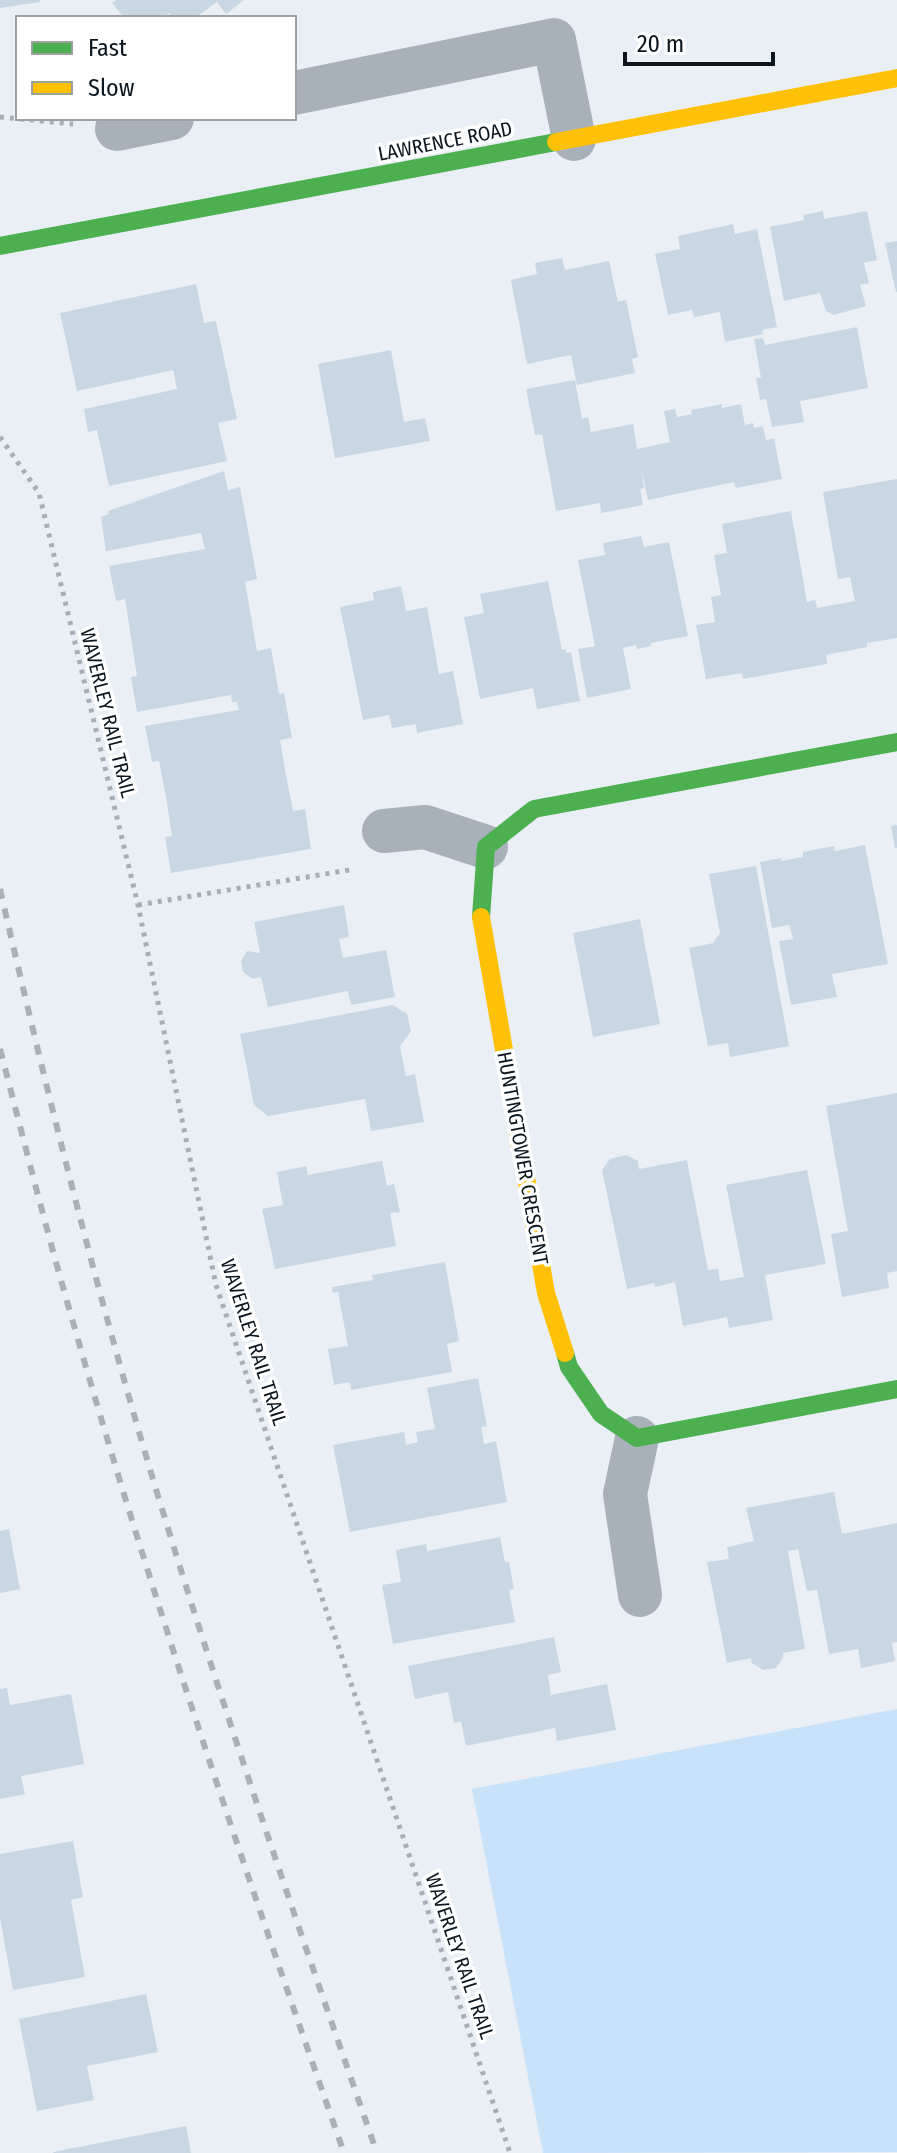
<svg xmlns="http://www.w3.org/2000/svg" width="897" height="2153" font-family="'Fira Sans Condensed',sans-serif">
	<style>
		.green { fill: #c8e2fa }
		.building { fill: #c9d7e4 }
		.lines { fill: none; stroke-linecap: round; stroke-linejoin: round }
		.path { stroke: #a8aeb4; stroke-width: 5; stroke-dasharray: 4 6; stroke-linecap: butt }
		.street { stroke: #a8b1b9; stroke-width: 44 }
		.fast { stroke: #4caf50; stroke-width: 18 }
		.slow { stroke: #ffc107; stroke-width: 18 }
		.rail { stroke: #a9b0b6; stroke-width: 6; stroke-dasharray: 10 10; stroke-linecap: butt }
		.labels { text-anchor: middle; stroke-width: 7; stroke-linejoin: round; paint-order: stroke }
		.street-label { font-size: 20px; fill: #0b151e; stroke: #fff }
	</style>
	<rect width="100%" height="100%" fill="#e9eff5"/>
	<path class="green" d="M897,1709v443l-354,1 -71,-364z"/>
	<path class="building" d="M0,0h40v2l-40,6z
		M116,0h128l-18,14 -9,-12 -22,16h-6l-3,-3 -4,3h-9l-4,-5 -6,5h-39l-12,-15z
		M823,211l1,8 43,-8 10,49 -13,3 5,20 -9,2 6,21 -32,9 -8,-4 -6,-18 -36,8 -14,-74 34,-7 -1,-5z
		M733,224l2,10 22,-5 20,98 -15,3 1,4 -38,8 -5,-30 -26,5 -2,-7 -24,5 -13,-61 25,-5 -2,-13z
		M897,241v51h-1l-11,-49z
		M562,258l3,12 44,-9 9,41 8,-2 12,57 -6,2 3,14 -58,12 -6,-30 -44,9 -16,-84 26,-6 -2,-11z
		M196,284l8,39 12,-2 21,98 -19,4 9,38 -118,25 -12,-56 -9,2 -4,-23 93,-20 -4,-19 -96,21 -17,-78z
		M857,327l11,61 -68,13 4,21 -32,5 -6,-28 -6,1 -4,-22h5l-7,-39 9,-1 2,7z
		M391,350l13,72 21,-4 5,23 -95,17 -17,-94z
		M575,380l7,39 6,-2 3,15 42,-8 4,25 33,-7 -6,-31 11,-2 2,8 15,-3 -1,-4 31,-6v4l19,-4 4,21 8,-2 1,5 9,-2 3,14 8,-2 8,41 -46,9 -2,-6 -86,18 -7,-33 3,21 -4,1 3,16 -42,8 -1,-10 -44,8 -14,-77 -7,1 -9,-46z
		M224,471l4,19 12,-3 17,92 -12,3 12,69 14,-3 8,46 5,-1 8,45 -12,2 6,35 7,36 12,-2 6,40 -140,24 -6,-36 7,-1 -6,-39 -7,-36 -7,1 -7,-36 94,-16 -2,-8h-5l-1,-7 -94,17 -6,-35 6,-1 -12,-77 -9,2 -7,-35 96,-17 -4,-16 -95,18 -5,-34 8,-3 -1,-3z
		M897,479v159l-30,5v4l-41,8 1,9 -84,15 -1,-6 -36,6 -10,-54 19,-3 -4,-25 10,-2 -7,-40 13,-2 -5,-29 69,-13 16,91 8,-2 2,8 38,-7 -5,-24 -12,2 -15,-87z
		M641,536l3,11 25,-5 19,94 -37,7v3l-14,3 -1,-4 -13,3 8,41 -44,9 -9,-49 17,-3 -17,-86 27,-5 -2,-12z
		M548,581l14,69 3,-1 2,4 4,-1 9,49 -43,8 -4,-21 -53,11 -16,-82 20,-4 -4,-19z
		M401,586l5,25 21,-4 12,67 14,-3 10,53 -46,9 -1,-9 -24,4 -3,-13 -26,5 -23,-113 34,-7 -1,-8z
		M897,825v23h-2l-4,-22z
		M865,845l23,119 -56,10 5,23 -46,8 -12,-64 14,-2 -4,-14 -17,3 -12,-66 21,-4v3l22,-4v-5l31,-6 1,5z
		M756,866l33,180 -59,11 -2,-14 -20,3 -19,-98 24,-5 7,-10 -11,-59z
		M344,905l5,32 -10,2 4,19 43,-8 9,47 -44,8 -3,-14 -80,16 -7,-30 -8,2 -10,-7 -2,-11 6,-10 13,2 -6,-31z
		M640,919l20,105 -67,13 -20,-104z
		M393,1005l14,9 4,17 -11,15 6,30 9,-2 9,48 -53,9 -6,-32 -97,17 -14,-11 -14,-71z
		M897,1093v178l-10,2 2,15 -47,9 -11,-63 17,-3 -22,-125z
		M626,1155l12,6 1,8 48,-9 21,110 10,-1 2,12 24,-4 -18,-92 81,-15 19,94 -61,11 8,45 -44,8 -2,-11 -44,9 -8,-44 -20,5 -1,-4 -27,6 -25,-119 8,-11z
		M382,1161l5,25 7,-2 6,28 -10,1 6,33 -121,23 -13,-60 21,-4 -6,-33 29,-6 2,9z
		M445,1262l14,79 -12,3 5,28 -101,18 -1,-8 -16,3 -6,-36 20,-3 -10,-54 -5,1 -1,-6 41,-7 -1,-5z
		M478,1378l9,48 -6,1 3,17 12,-3 11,61 -157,30 -17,-87 71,-13 2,13 12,-3 -2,-10 19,-3 -8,-41z
		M834,1492l8,42 55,-11v119l-5,1 3,18 -34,7 -3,-19 -29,5 -12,-64 -10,1 -9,-42 -10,2 17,98 -22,4v5l-7,10 -13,2 -11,-7 -1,-5 -24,5 -20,-101 22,-3 -2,-12 27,-6 -8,-33z
		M9,1529l11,60 -20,4v-62z
		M500,1537l5,25h4l5,27 -5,1 6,32 -122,22 -11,-59 19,-3 -5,-32 30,-6 1,7z
		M554,1637l7,35 -13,3 3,20 56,-11 9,46 -59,11 -2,-13 -89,18 -5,-24 -7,1 -6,-31 -33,7 -7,-33z
		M7,1688l3,17 61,-11 13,70 -63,12 4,18 -25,5v-110z
		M73,1841l10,56 -12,3 14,77 -72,13 -13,-72v-64z
		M146,1994l12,58 -71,14 7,34 -57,11 -18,-92z
		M186,2126l5,27h-137l-1,-1z"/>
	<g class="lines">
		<path class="path" d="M0,117l73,7
			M0,437l39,56 99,412 78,380 294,868
			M138,905l217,-36"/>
		<path class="street" d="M294,93l260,-53 20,99
			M117,129l55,-11
			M384,831l41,-4 61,20
			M637,1438l-12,56 15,101"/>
		<path class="fast" d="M0,246l556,-104
			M481,917l5,-70 48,-38 363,-67
			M565,1353l4,14 32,47 36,24 260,-49"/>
		<path class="slow" d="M556,142l341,-64
			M481,917l65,376 19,60"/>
		<path class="rail" d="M0,889c46,201 96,400 155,597 68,224 145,446 222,667
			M0,1049c25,96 49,192 77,287 79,275 172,546 267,817"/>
	</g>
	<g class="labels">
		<g class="street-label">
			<text transform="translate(445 141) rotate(-11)" y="7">LAWRENCE ROAD</text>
			<text transform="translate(108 713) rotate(76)" y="7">WAVERLEY RAIL TRAIL</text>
			<text transform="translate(523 1158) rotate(80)" y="7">HUNTINGTOWER CRESCENT</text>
			<text transform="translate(254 1342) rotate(72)" y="7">WAVERLEY RAIL TRAIL</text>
			<text transform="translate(460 1956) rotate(71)" y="7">WAVERLEY RAIL TRAIL</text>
		</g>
	</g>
	<rect x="16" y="16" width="280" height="104" fill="#ffffff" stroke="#9da1a5" stroke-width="2"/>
	<rect x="32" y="42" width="40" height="12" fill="#4caf50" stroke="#9da1a5" stroke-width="2"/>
	<text x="88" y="56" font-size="24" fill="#0b151e">Fast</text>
	<rect x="32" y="82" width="40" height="12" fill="#ffc107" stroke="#9da1a5" stroke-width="2"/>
	<text x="88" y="96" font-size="24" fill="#0b151e">Slow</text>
	<path d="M625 52v12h148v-12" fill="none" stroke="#0b151e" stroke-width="4"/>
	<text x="637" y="52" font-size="24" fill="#0b151e" stroke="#ffffff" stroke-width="6" paint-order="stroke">20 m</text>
</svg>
